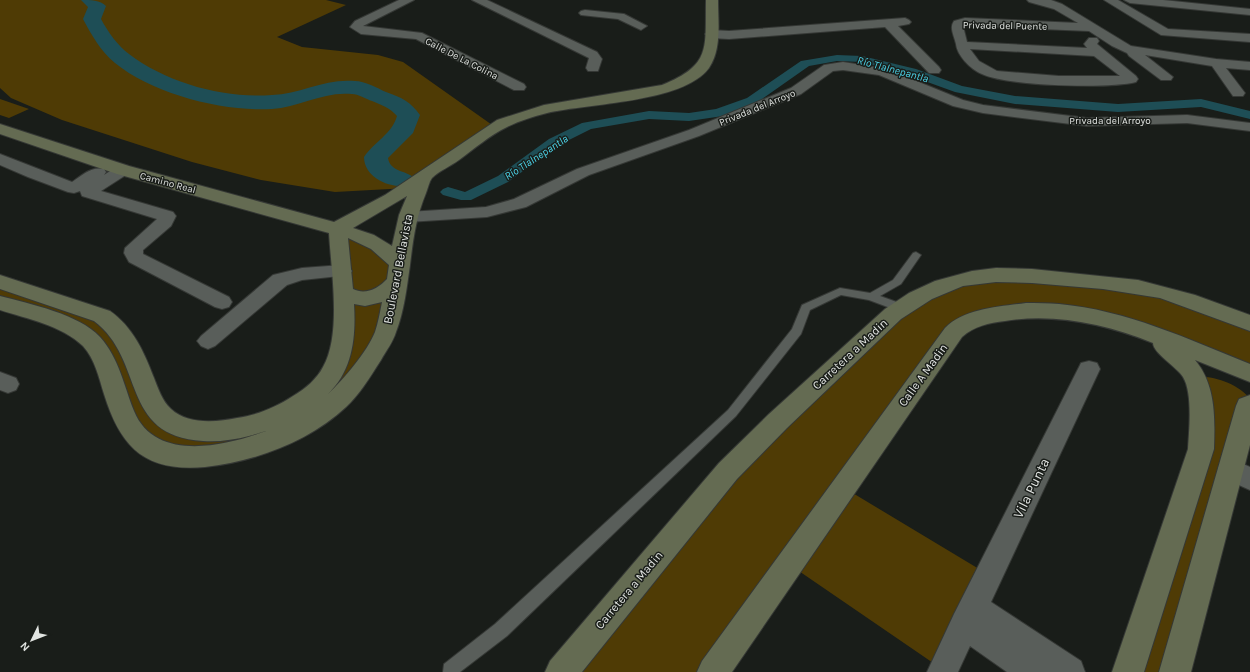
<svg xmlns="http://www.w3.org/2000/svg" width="1250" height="672" font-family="Karla,sans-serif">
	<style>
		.green { fill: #4f3b05 }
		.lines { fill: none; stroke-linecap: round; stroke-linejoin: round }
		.canal { fill: #1e4e56; fill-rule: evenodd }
		.river { fill: #1e4e56; fill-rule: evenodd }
		.lane-casing { stroke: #353835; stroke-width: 2 }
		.street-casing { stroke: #353835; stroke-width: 2 }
		.secondary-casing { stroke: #353835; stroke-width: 2 }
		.lane { fill: #595e5a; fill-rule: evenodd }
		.street { fill: #595e5a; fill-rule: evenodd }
		.secondary { fill: #646b52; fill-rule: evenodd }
		.labels { text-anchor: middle; stroke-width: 3; stroke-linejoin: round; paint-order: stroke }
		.far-street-label { font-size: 10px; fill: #e1e4e1; stroke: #191d19 }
		.far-water-label { font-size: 11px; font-style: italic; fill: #4cd3e8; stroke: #191d19 }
		.street-label { font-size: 12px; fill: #e1e4e1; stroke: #191d19 }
		.near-street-label { font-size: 14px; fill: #e1e4e1; stroke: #191d19 }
	</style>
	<rect width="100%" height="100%" fill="#191d19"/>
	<path class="green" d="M0,0h326l20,5 -69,32 25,10 76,8 25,7 92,65 -87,61 -73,4 -74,-12 -69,-18 -130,-42 -51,-22 -11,-10z
		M0,99l29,10 -20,9 -9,-3z
		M338,228l62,37 -42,114 -110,69 -99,-1 -59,-106 -90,-38v-21l102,34 76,109 89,-5 66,-51z
		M996,275l153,14 101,34v50l-97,-38 -116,-25 -78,18 -246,344h-152l167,-201 184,-171z
		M1194,376c23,1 40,6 56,22l-75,274h-47l73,-223z
		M846,489l138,83 -45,95 -146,-100z"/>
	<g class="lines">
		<path class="canal" d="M837,55l25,1 54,13 46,17 53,10 103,8 83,-5 49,12v8l-49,-12 -83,5 -103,-8 -60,-12 -47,-17 -46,-13 -25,-1 -28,5 -54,38 -32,12 -34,5 -40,-2 -58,10 -32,16 -51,37 -37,18h-10l-18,-5 -3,-3 3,-3 5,-2 17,5 33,-16 51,-37 33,-16 67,-12 40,2 27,-4 31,-11 54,-37z"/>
		<path class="river" d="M81,0c10,0 19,0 25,6l-5,13c7,13 17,27 28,35 38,29 96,45 143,41 28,-1 54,-17 83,-14 10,0 22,7 31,11 15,5 25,10 34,23l-7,18 -25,25c2,15 21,12 28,22l-4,5c-19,5 -48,-6 -48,-28 10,-15 28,-23 33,-41 -7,-8 -15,-11 -25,-15 -6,-2 -14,-7 -20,-7 -28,-3 -53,13 -80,15 -49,3 -119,-15 -157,-46 -14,-11 -24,-29 -32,-44l5,-12z"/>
		<g class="lane-casing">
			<path id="lane" d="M916,252l5,3 -20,29 -21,12 25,9 1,3 -1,3 -4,1 -32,-12 -28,-5 -31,15 -9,24 -65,82 -229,220 -47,36h-17l1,-8 51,-40 233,-214 64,-81 10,-24 38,-17 30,5 23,-13 20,-27z"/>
		</g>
		<g class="street-casing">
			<path id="street" d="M399,0h15l-51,26 59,7 102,51 2,3 -2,3h-10l-98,-51 -55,-5 -11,-7 5,-6z
				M472,0h15l110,52 5,7 -4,12h-10l-2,-3 3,-10z
				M1027,0h24l11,4 69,42 85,13 34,3v8l-24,-2 19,25 -2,3h-10l-21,-30 -67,-11 28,22 -2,3h-10l-32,-24 -2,-3 -15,-7 -23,-15 -126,-5 4,16 120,6 -3,-4 5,-6h8l2,3 -2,3 39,32 2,3 -2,3c-27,7 -129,4 -154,-8 -12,-5 -25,-19 -26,-30 -2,-9 -7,-16 -2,-23l11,-3 113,5 -24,-14 -25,-7zM970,49l124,7 26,20h-61l-62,-5 -18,-10z
				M1104,0h14l50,29 82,5v8l-89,-7z
				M1124,0h39l87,9v6l-120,-12z
				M585,10l39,4 23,12 -6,4 -23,-11 -37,-4 -2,-2 2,-2z
				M905,18l4,2 2,2 -2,2 -11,2 41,41 2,3 -2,3h-10l-44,-46 -156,12 -18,-1 -6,-4 6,-4 18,1z
				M843,62l44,7 76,31 20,5 104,13 100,-3 63,8v8l-63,-8 -100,3 -104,-13 -30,-7 -74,-31 -36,-5 -10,1 -32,23 -102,42 -110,39 -63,32 -39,10 -79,5 -6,-1 -3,-4 3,-4 6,-1 78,-5 28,-8 63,-30 112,-39 102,-42 33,-23z
				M0,154l72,28c10,-7 20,-16 32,-13l2,3 -2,3c8,-5 15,-11 25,-8l2,3 -2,3 -28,18 72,21 3,4 -5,10 -28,24v4l86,43 3,5 -3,5 -7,2 -7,-2 -86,-45 -5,-9 1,-5 32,-29 -75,-23 -2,-5 -6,2 -6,-1 -40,-15 -28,-12z
				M342,265l7,2 3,4 -3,4 -47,5 -15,5 -72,61 -7,3 -7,-3 -4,-5 4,-5 72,-61 29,-7z
				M1089,361l8,2 3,6 -109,233 90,59 4,11h-78l-37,-26 -12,26h-31l27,-58 124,-245 3,-6z
				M0,372l16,6 3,6 -3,6 -8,3 -8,-3z
				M1230,458l20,9v23l-29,-13 -3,-8 3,-8z"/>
		</g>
		<g class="secondary-casing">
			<path id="secondary" d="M706,0h12c0,22 4,49 -9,68 -26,35 -120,35 -162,45 -12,3 -28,8 -40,14 -17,8 -33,22 -48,33 -8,6 -20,11 -27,18 -3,4 -4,10 -6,15 -10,24 -13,47 -16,72 -3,21 -6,47 -14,67 -3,10 -10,19 -15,28 -11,17 -21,34 -35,47 -36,34 -92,55 -141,60 -59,5 -84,-18 -101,-73 -5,-16 -9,-35 -21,-48 -22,-21 -56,-27 -83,-36v-14c30,8 79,18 100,41 19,21 24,49 34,74 21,52 92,35 132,20 -1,0 -12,4 -17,5 -15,4 -31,6 -46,5 -84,-5 -57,-81 -109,-120l-94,-32v-14l110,36c23,16 34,41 44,67 4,10 8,23 17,31 17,16 46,13 66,9 21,-3 39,-11 56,-22 12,-7 24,-17 30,-29 19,-33 8,-97 6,-134l-212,-59 -117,-40v-10l129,42 205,56 51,-27 112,-75 47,-15 118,-20c50,-20 43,-37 44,-85zM407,196l-8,19 -7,31 -18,-11 -21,-7zM348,238l23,11 18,16 -2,14c-9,10 -22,16 -34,10zM382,302c-2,10 -4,21 -7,30 -8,20 -32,48 -47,62 25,-24 28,-57 26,-90l11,2z
				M996,268l36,1 106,11 57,15 55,20v16l-90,-33 -57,-9 -71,-6 -36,-1 -33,4 -31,13 -31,20 -114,109 -50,51 -155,193h-37l5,-11 169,-198 50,-49 116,-105 24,-16 26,-12 37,-10z
				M1026,303c11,0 22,0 33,1 67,6 129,35 191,60v18l-55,-22c21,25 20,58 19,89l-70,223h-32l76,-223c1,-18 5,-56 -5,-72 -6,-10 -30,-24 -30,-34 -48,-19 -98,-30 -148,-22 -16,2 -31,5 -43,16l-230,335h-35l5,-11 243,-333c20,-20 54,-21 81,-25z
				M1250,395v50l-59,227h-32l77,-266 3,-7z"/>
		</g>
		<use href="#lane" class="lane"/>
		<use href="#street" class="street"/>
		<use href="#secondary" class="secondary"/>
	</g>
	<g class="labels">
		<g class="far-street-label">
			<text transform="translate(1005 25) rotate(1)" y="4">Privada del Puente</text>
			<text transform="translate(462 58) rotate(27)" y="4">Calle De La Colina</text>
			<text transform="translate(757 107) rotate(-22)" y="4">Privada del Arroyo</text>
			<text x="1110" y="124">Privada del Arroyo</text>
			<text transform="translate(168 182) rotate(15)" y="4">Camino Real</text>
		</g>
		<g class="far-water-label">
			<text transform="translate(893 69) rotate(15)" y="4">Río Tlalnepantla</text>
			<text transform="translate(536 157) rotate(-33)" y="4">Río Tlalnepantla</text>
		</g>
		<g class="street-label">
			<text transform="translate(398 269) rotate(-79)" y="4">Boulevard Bellavista</text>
			<text transform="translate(850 354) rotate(-43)" y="4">Carretera a Madin</text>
			<text transform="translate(923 375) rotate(-54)" y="4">Calle A Madin</text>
			<text transform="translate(629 590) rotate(-50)" y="4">Carretera a Madin</text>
		</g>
		<g class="near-street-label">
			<text transform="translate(1031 488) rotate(-64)" y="5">Vila Punta</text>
		</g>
	</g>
	<g transform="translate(32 640) rotate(227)" stroke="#191d19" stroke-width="3" paint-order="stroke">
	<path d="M0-3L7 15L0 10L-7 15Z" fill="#e1e4e1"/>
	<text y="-6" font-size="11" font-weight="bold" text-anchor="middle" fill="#e1e4e1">N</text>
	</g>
</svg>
